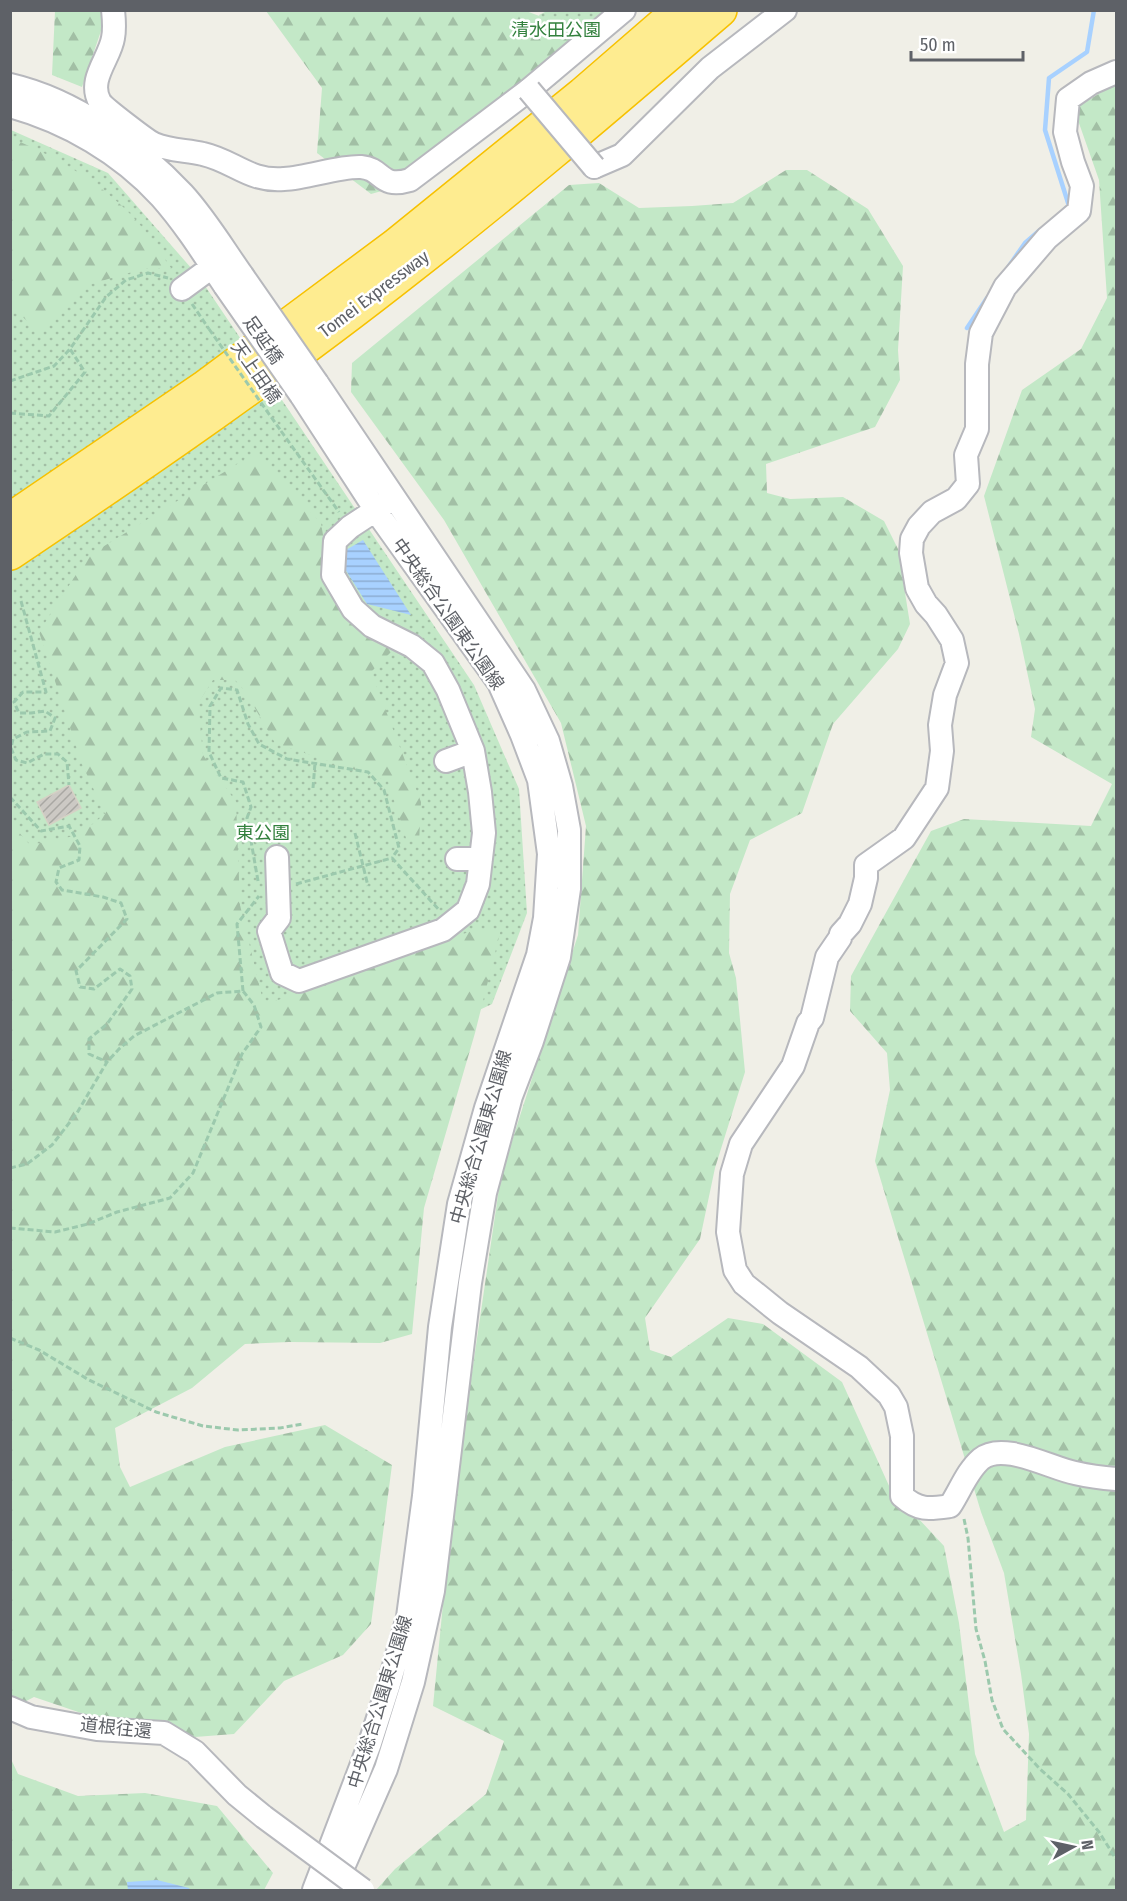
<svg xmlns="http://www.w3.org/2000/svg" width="1127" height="1901" font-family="'Fira Sans Condensed','Noto Sans JP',sans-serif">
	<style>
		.grass { fill: url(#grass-dots) }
		.forest { fill: url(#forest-firs) }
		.water { fill: url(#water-rules) }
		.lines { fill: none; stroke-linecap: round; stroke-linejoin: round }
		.stream { stroke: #a8d1ff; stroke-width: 4.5 }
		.building { fill: url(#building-hatch); stroke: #d5d2c5; stroke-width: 1.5 }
		.minor-casing { stroke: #b7b8bd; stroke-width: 26 }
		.highway-casing { stroke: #f7c100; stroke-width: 36 }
		.path { stroke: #9cc9ad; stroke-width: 3; stroke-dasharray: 6 3; stroke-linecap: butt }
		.minor { stroke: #fff; stroke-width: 22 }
		.highway { stroke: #feec90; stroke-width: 33 }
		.minor-bridge-casing { stroke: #b7b8bd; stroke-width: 26; stroke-linecap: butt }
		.path-bridge { stroke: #9cc9ad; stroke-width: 3; stroke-dasharray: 6 3; stroke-linecap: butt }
		.minor-bridge { stroke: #fff; stroke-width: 22 }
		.labels { text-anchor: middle; stroke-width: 5; stroke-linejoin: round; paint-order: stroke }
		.park-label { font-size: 18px; fill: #33813e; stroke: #fff }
		.street-label { font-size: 18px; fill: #5e6167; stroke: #fff }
	</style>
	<defs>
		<pattern id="grass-dots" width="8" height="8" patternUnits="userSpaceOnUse" patternTransform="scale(1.5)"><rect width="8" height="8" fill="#c3e8c7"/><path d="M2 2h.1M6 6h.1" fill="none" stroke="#a2bfa5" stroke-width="1.8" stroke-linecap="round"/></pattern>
		<pattern id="forest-firs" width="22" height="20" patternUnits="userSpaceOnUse" patternTransform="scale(1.5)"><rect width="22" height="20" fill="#c3e8c7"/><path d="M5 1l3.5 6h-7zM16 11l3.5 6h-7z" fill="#a2bfa5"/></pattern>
		<pattern id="water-rules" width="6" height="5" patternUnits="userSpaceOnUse" patternTransform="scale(1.5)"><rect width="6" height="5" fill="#a8d1ff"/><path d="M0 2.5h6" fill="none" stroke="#8cadd2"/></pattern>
		<pattern id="building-hatch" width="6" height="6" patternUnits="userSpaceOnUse" patternTransform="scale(1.5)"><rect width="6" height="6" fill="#ccc9c4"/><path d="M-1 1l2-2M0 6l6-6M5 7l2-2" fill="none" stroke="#a9a7a3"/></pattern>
	</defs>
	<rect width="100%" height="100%" fill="#f0efe7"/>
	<path class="grass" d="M547,11h68l-62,44 -14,-40z
		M11,130l97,43 91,104 275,408 45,104 8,124 -35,91 -134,63 -347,349z"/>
	<path class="forest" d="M55,11h46l3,11 -22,65 -30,-12z
		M266,11h260l48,18 5,19 -19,33 -57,43 -78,55 -54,15 -54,-41 5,-65z
		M1116,79v1811h-740l19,-21 91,-75 18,-53 -71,-35 20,-204 48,-327 77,-240 8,-109 -25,-103 -117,-203 -93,-128 1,-29 217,-178 30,-2 40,25 53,-2 41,-3 53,-33h21l61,39 35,57 -5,84 2,30 -25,47 -109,37 1,29 23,6 53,-2 41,24 14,28 12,75 -12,25 -65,75 -31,89 -52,27 -20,54 -1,59 7,25 9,94 -30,96 -15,71 -55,79 5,32 21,7 57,-39 35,6 79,58 48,106 54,58 15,77 16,131 29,78 22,-12 3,-86 -8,-60 -17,-101 -23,-61 -106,-351 15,-71 -3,-37 -37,-42 1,-35 80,-145 33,-12 127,7 21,-42 -81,-47 4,-28 -16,-75 -35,-138 38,-106 59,-41 26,-51 -8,-118 -25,-71 39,-24z
		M11,138c46,19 98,49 130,88 11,13 20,28 30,42h-25l-55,16 -52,47 -28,-24z
		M255,453l66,70 4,24 69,102 -23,23 50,130 -2,41 -13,-5 -18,-57 -113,-38 -30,-52 -10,-11h-22l-15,23 5,52 33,47 4,103 24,100 213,-76h24l-26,104 -51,175 -12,126 -32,9 -91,-1 -44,2 -53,44 -77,40 5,39 10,20 95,-40 100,-22 67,40 -21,159 -28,31 -59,26 -50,53 -39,3 -108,-22 -53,-18 -23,12 -1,-887 20,23 49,-10 26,-21 -23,-50 -43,-132 49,-76z
		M10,1757l8,17 60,22 67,-3 72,13 56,67 -9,17h-253z"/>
	<path class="water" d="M363,540l48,75 -44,-11 -22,-35 1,-19z
		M157,1880l32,8 1,2h-62l-1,-8z"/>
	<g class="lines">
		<path class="stream" d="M1065,209l4,-3 -24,-76 4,-52 38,-26 7,-42
			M1009,266l16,-23 15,-13
			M967,328l20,-30"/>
	</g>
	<path class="building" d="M69,785l12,23 -32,17 -12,-23z"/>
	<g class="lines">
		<g class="minor-casing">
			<path id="minor" d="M113,10c1,10 2,18 0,28 -3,20 -26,42 -13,64 4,6 47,39 54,42 16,7 33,6 49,10 31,7 46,28 81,25 24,-1 54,-13 77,-12 23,2 18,22 49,13l119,-90 95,-80
				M1116,72l-25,11 -23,16 -3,33 8,30 9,24 -3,25 -32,27 -42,49 -24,46 -4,31v65l-11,26 2,29 -12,15 -24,13 -13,14 -7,13 -1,14 6,35 9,16 10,11 16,25 5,23 -12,32 -5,30 2,26 -5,37 -33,50 -38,27v13l-6,26 -10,20 -9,10 -1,4 -13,19 -15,61 -4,5 -15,43 -52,78 -9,30 -4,58 7,38 9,14 36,29 79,54 30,28 7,12 6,29v60c17,15 27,13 48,10 10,-15 17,-35 31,-47 22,-18 69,9 94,14 13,3 28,5 41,6
				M10,85c65,15 128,61 173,109 22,24 40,54 59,81
				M10,106c57,16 111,47 151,91 24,27 44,59 64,89
				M594,167l28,-12 88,-87 75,-58
				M182,289l30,-22
				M317,383l207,307 24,51 13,45 8,44v59l-10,68 -27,84 -21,55 -26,97 -15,90 -37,308 -20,91 -27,87 -53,121
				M301,395l80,123 118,165 23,52 17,45 10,74 -4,64 -7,37 -52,153 -27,96 -19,123 -16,169 -16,121 -20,70 -18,56 -56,147
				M446,761l27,-10
				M277,857l2,61 -10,13 13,42 17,8 144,-51 25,-20 10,-26 6,-51 -4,-41 -7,-41 -25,-61 -15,-27 -21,-17 -40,-20 -19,-17 -20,-34 2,-34 15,-14 38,-25
				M457,859h24
				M10,1708l21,9 66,12 67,4 31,19 42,43 27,22"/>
		</g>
		<g class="highway-casing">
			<path id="highway" d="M10,520l194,-132 191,-142 188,-152 97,-84
				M10,553c136,-91 271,-184 399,-285 106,-82 208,-170 311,-258"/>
		</g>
		<path class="path" d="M192,304l17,25
			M10,381l44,-15 16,-17 36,-52 20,-17 22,-7 20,5
			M10,413l39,3 36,-44 -15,-23
			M281,431l58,81
			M21,601l25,91h-23l-9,10 5,11h12l14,-2 10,7 -5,13 -23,1 -14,7 -2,9 5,12 11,3 17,-9h14l9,8 2,23
			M313,788l2,-25
			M10,797l31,34 28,-5 11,20 -1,14 -20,8 -3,14 6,8 41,7 18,6 6,16 -51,52 4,16 14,2 26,-20 10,7 2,13 -25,35 -18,15v15l18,8
			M355,833l13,53
			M258,881l-11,-63 4,-11 -8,-25 -22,-4 -12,-26 1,-46 11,-18 16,2 11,34 11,20 28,15 81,13 16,18 15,58 -7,10
			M296,884l96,-26 48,53
			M243,991l-6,-67 22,-28
			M10,1168l17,-4 25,-19 25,-32 30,-51 12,-13 15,-13 83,-43 26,-2 11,14 7,22 -19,27 -49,119 -23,25 -53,14 -29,12 -33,8 -45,-4
			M10,1338l29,12 50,30 67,32 47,14 35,4 42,-2 23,-4
			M964,1519l4,19 8,91 9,32 7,39 11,29 37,40 28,25 31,38 17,27"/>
		<use href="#minor" class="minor"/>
		<use href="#highway" class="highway"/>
		<g class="minor-bridge-casing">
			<path id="minor-bridge" d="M529,90l65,77
				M242,275l75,108
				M225,286l76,109
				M264,1817l99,73"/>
		</g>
		<path class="path-bridge" d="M209,329l72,102"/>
		<use href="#minor-bridge" class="minor-bridge"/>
	</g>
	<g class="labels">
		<g class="park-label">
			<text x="556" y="36">清水田公園</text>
			<text x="263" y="839">東公園</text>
		</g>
		<g class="street-label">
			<text transform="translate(374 294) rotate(-37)" y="6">Tomei Expressway</text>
			<text transform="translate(263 340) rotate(55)" y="6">足延橋</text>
			<text transform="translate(256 372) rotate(55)" y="6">天上田橋</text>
			<text transform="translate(448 614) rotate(55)" y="6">中央総合公園東公園線</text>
			<text transform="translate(481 1137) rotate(-74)" y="6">中央総合公園東公園線</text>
			<text transform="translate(380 1702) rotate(-73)" y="6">中央総合公園東公園線</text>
			<text transform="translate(116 1728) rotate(6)" y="6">道根往還</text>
		</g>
	</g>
	<rect width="1127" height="1901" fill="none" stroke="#5e6167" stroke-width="24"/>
	<g transform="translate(1073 1847) rotate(82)" stroke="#ffffff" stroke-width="4.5" paint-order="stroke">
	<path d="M0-4.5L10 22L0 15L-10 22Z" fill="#5e6167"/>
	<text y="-9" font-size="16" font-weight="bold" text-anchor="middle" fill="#5e6167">N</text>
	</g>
	<path d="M911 51v9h112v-9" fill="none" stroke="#5e6167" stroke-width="3"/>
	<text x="920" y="51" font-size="18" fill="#5e6167" stroke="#ffffff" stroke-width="4.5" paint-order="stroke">50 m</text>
</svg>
